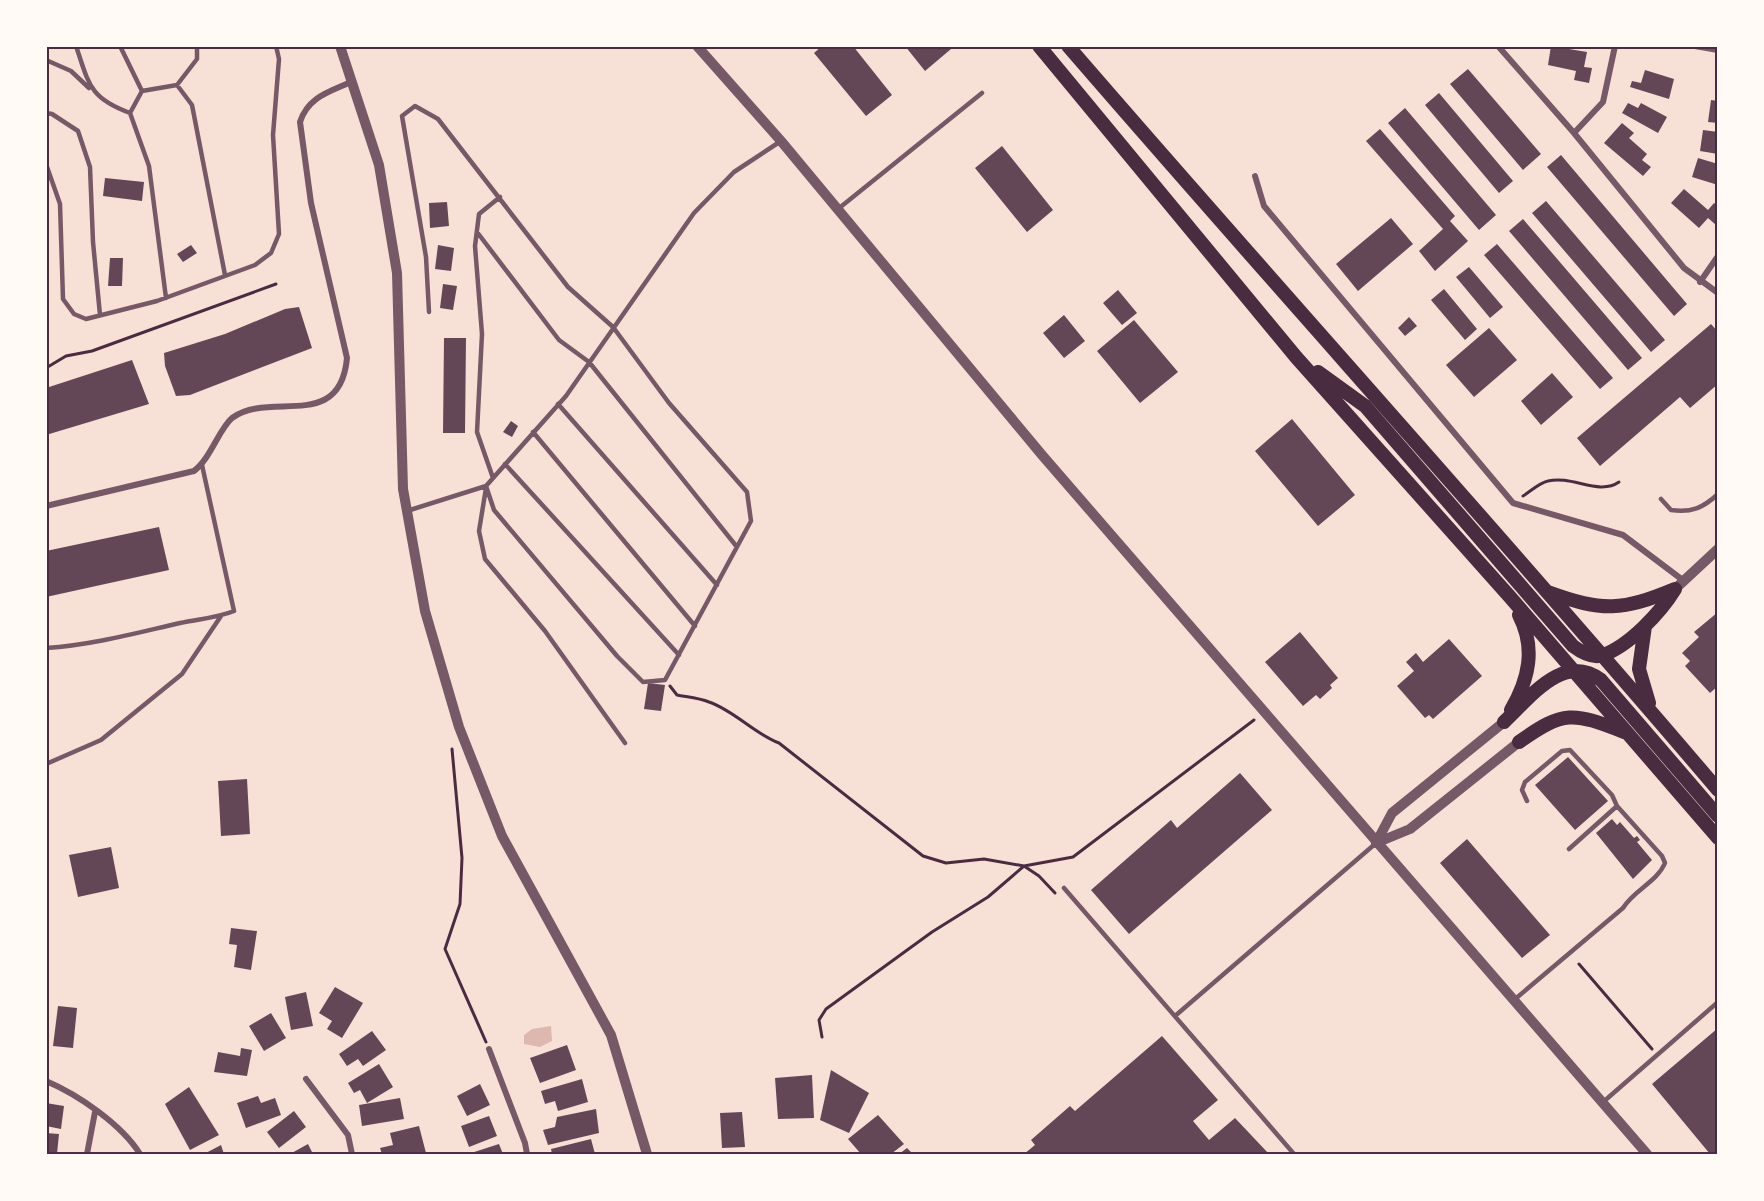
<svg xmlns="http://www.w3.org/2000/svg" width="1764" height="1201" font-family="Helvetica,sans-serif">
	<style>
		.water { fill: #dcb8b0 }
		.building { fill: #644757 }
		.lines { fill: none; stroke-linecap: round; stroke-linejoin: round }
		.path { stroke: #4a2c40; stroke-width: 3 }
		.service { stroke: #755966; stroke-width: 4.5 }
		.minor { stroke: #755966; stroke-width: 6 }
		.tertiary { stroke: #755966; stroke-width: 10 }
		.trunk { stroke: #4a2c40; stroke-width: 14 }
		.neatline { fill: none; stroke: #4a2c40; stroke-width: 2 }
	</style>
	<rect width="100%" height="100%" fill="#f7e1d7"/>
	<path class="water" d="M551,1026l1,15 -12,6 -16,-3v-9l8,-6z"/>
	<path class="building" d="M822,46h31l39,49 -26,21 -52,-63z
		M905,46h44l2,3 -26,22z
		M1551,46l36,6 -3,15 8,1 -3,15 -15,-3 2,-9 -28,-6z
		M1468,69l73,85 -18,16 -73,-86z
		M1645,70l29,9 -5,20 -39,-12 2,-6 9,2z
		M1439,93l74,88 -14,12 -74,-88z
		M1711,100l7,1v22l-10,-1z
		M1628,103l10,5 3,-5 26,14 -9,16 -36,-20z
		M1405,108l91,107 -17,15 -91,-107z
		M1622,123l12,10 -5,5 18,16 -5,6 9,7 -8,9 -39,-33z
		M1380,129l75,87 -5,5 18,20 -33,30 -16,-20 24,-22 -77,-88z
		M1703,130l15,2v22l-18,-3z
		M1002,146l51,64 -26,22 -52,-64z
		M1561,155l126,149 -13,12 -127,-149z
		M1698,158l20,6v21l-26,-8z
		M105,178l39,4 -2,19 -39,-5z
		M1684,189l24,21 6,-7 4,3 -2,19 -8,-7 -9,10 -28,-25z
		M1546,201l119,139 -14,12 -119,-139z
		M447,202l2,24 -19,2 -1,-25z
		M1391,218l22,26 -55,47 -22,-27z
		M1523,219l119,139 -14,12 -119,-139z
		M1497,244l116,134 -13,11 -116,-134z
		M191,245l6,8 -14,9 -6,-8z
		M438,245l16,3 -3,23 -16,-2z
		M110,258h13l-1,28h-14z
		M1469,267l34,40 -13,11 -34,-41z
		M443,284l14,2 -4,24 -13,-2z
		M1444,289l33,40 -12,11 -34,-40z
		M1118,290l19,23 -15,12 -19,-22z
		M299,307l13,41 -122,47 -14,1 -11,-30 -1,-13 61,-19 60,-25z
		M1064,315l21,26 -21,17 -21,-25z
		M1409,317l8,9 -12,10 -7,-8z
		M1134,320l44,52 -38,31 -43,-52z
		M1711,324l7,8v52l-28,24 -10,-11 -80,69 -23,-28z
		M1489,328l28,32 -43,37 -28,-32z
		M444,338h22l-1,95h-22z
		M132,360l17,44 -103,31v-47z
		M1552,373l21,24 -32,28 -20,-24z
		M1292,419l63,76 -37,31 -63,-75z
		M511,421l7,5 -6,11 -9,-5z
		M159,527l10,43 -123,27v-46z
		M1718,612v74l-8,7 -25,-27 5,-5 -8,-8 17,-16 -5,-5z
		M1300,632l38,46 -8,7 2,3 -12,11 -4,-4 -13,11 -38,-44z
		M1449,639l33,37 -49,43 -4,-4 -4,3 -28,-32 17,-15 -8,-9 10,-9 7,9z
		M648,683l17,2 -4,26 -17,-2z
		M1568,757l40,44 -33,29 -40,-45z
		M1240,773l32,37 -143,124 -38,-44 80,-70 6,8z
		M247,779l3,55 -29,2 -3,-55z
		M1612,819l5,6 3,-3 14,16 3,-2 3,4 -3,2 15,18 -19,19 -37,-46z
		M1467,839l83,96 -28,23 -82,-95z
		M111,847l8,41 -41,9 -9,-42z
		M231,928l26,3 -6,39 -17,-3 3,-22 -8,-1z
		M335,987l28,16 -21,35 -15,-9 5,-8 -13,-8z
		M306,992l7,34 -22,4 -6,-33z
		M58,1006l19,2 -4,40 -20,-2z
		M271,1013l15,25 -22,13 -15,-25z
		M1718,1028v126h-8l-58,-70z
		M372,1031l14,19 -23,16 -5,-7 -11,7 -8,-12z
		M1162,1036l56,64 -25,21 16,19 26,-22 34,36h-245l11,-9 -4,-5 39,-34 5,5z
		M567,1045l9,25 -36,13 -10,-25z
		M241,1048l11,2 -5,26 -33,-4 4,-20 22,4z
		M379,1064l14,23 -26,16 -7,-13 -6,3 -6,-10z
		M831,1070l38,23 -20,40 -29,-13z
		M812,1075l2,43 -36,1 -3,-41z
		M582,1079l6,23 -30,9 -3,-10 -10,3 -4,-13z
		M480,1084l10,21 -23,11 -10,-20z
		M189,1087l30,48 -29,15 -25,-46z
		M258,1096l3,7 14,-5 6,17 -35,13 -9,-25z
		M400,1098l4,21 -42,7 -3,-21z
		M46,1103l18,3 -3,23 -15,-3z
		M596,1109l3,24 -51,12 -5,-15 12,-3 2,-10z
		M294,1111l12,16 -27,21 -12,-16z
		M742,1112l3,35 -23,1 -2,-35z
		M878,1115l26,29 -13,10h-30l-13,-15z
		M489,1116l8,20 -28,11 -8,-21z
		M419,1126l7,27 -44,1 -2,-6 13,-3 -3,-12z
		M46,1133l13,1 -2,20h-11z
		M591,1139l4,15h-43l-1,-5z
		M308,1144l5,10h-23z
		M499,1144l4,10h-35z
		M221,1145l3,9h-20z
		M907,1148l6,6h-14z"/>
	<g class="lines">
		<path class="path" d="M46,368l20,-12 26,-5 184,-67
			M1523,496c8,-5 16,-13 25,-15 24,-6 51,15 71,1
			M670,686l7,9c10,2 22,3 32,7 26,9 44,31 70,41l144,113 23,7 38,-4 40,7 49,-9 181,-137
			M452,749l10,109 -2,46 -15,45 41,93
			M1579,964l73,85
			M822,1037l-3,-17 7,-11 106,-77 56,-35 36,-31 15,10 16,17"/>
		<path class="service" d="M76,46c13,38 13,52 54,67
			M120,46l22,45 -12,22 19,53 17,132
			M46,60l25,11 18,17
			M177,85l20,-26v-13
			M142,91l35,-6 15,20 33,170
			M46,113l6,1 26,17 12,36 3,75 7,73
			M46,164l14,40 3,95 11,15 12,5 71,-18 98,-36 16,-12 8,-19 -6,-99 6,-76 -3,-13
			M838,209l144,-116
			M477,232l82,108 30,22 148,185
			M429,312l-3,-55 -24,-141 13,-10 23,13 130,168 45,40 56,76 78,89 4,29 -86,159 -22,2 -26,-26 -123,-146 -8,-24
			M558,404l159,181
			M533,432l162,194
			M505,464l174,191
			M493,478l-16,-46 5,-98 -7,-88 4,-32 21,-17
			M486,488l-7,43 6,28 60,72 80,112
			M1661,499l10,11c20,3 32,-2 47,-16
			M407,511l79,-25 80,-90 128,-183 40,-41 47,-31
			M46,648c46,-3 90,-15 134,-25 18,-4 37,-5 54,-12l-32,-146
			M46,764l55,-24 81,-66 39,-58
			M1569,849l48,-43
			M1064,888l230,266
			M1514,1000l109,-92c11,-18 34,-26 42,-45l-3,-7 -45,-50 -5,-11 -42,-45 -8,1 -37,31 -3,8 5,11
			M1175,1016l200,-172
			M1602,1103l116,-101"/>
		<path class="minor" d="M1498,46l76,87 110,135 34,25
			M1695,46l23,4
			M1574,133l29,-31 12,-56
			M1255,176l9,30 249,297 110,32 61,46
			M1700,282l18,-26
			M46,506l148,-35c17,-13 25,-42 38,-53 38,-28 108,15 115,-60l-36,-155 -11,-81c8,-25 29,-30 51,-40
			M489,1049l36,94 2,11
			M306,1079l42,56 4,19
			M46,1081c33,14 76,44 94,73
			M87,1154l8,-42"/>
		<path class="tertiary" d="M340,46l39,119 18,108 6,216 22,122 34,116 43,109 109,199 36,119
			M697,46l84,95 261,314 605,699
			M1675,589l43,-40
			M1376,843l16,-30 112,-91
			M1376,843l34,-14 109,-87"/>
		<path class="trunk" d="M1039,46l257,311 214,240 208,241
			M1068,46c215,249 437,493 650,744
			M1318,372l47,34 208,240c8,6 20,13 30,9 26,-9 58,-43 72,-66
			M1548,592c55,20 74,19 127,-3
			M1645,626l-6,43 10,34
			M1511,710c18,-31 25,-62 8,-95
			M1504,722c27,-25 59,-70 97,-42l117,136
			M1519,742c45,-32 54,-30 105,-10"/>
	</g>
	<rect width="1764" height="1201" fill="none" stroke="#fffaf5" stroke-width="96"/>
	<rect x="48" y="48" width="1668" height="1105" class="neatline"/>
</svg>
